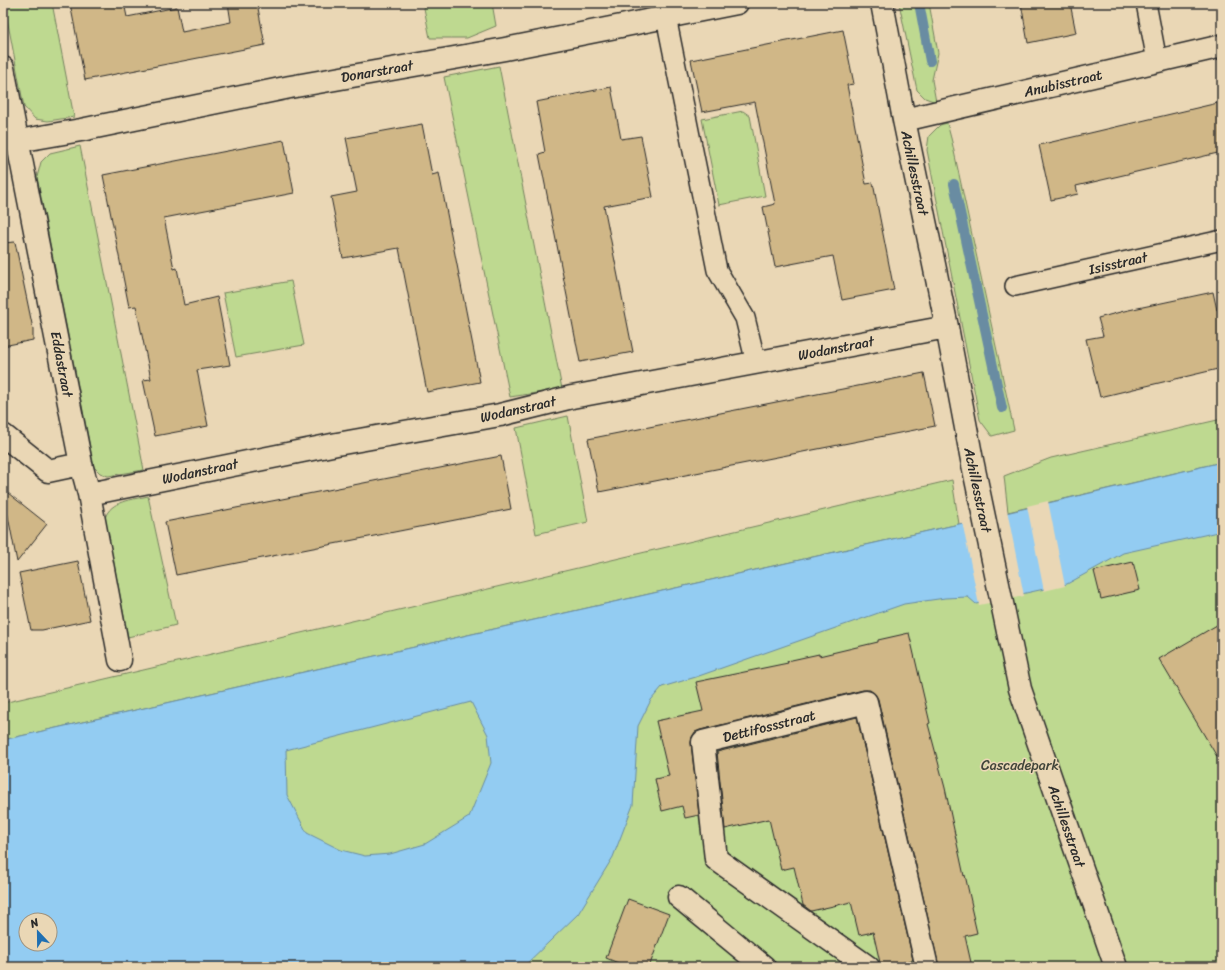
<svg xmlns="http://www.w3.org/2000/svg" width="1225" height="970" font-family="Sriracha,sans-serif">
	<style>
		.green { fill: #bed990; stroke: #74825e; fill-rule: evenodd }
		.water { fill: #93ccf2; stroke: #698ca2; fill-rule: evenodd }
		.pier { fill: #ead7b5 }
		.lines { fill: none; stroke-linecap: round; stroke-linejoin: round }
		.stream { stroke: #698ca2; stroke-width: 10 }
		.building { fill: #d0b787; stroke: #2b2b2b }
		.service-casing { stroke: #2b2b2b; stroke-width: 22 }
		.minor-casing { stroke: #2b2b2b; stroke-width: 25 }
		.service { stroke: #ead7b5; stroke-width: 19 }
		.minor { stroke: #ead7b5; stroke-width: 22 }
		.labels { text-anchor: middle; stroke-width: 3; stroke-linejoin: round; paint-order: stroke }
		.street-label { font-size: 14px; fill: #2b2b2b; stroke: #ead7b5 }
		.park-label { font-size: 14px; fill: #41453a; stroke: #ead7b5 }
	</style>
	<rect width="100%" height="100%" fill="#ead7b5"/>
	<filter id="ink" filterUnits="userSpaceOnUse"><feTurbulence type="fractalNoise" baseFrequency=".025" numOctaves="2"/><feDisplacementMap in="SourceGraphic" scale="8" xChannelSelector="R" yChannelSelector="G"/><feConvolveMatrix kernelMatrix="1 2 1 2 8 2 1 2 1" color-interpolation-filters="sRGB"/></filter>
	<g filter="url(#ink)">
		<path class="green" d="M4,3h48l22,114 -26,4 -13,-2 -11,-12z
			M423,3h69l4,23 -29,12h-37z
			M899,3h30l9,50 -6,27 4,22 -11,-4 -8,-8z
			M499,66l63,323 -52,8 -66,-320z
			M743,111l7,5 15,80 -46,9 -17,-86z
			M947,123l5,19 62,288 -22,6 -12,-16 -53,-270 2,-14 11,-11z
			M80,146l64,324 -36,6 -8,-3 -6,-6 -57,-290 4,-15 9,-9z
			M291,281l13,64 -68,12 -13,-64z
			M568,416l20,106 -52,12 -20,-106z
			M1222,419v43l-214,50 -4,-36 47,-18z
			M952,480l7,44 -956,216v-37z
			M148,496l28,129 -48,12 -23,-119c6,-18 27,-18 43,-22z
			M1222,516v451h-1219v-157zM26,920h24v24h-24z"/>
		<path class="water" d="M1222,462v69l-99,22 -56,31 -91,20 -8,-7 -23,1 -41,6 -208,73 -34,10 -11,13 -13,26 -5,79 -20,52 -35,57 -55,53h-520v-227l956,-216zM471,702l17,33 3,28 -22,54 -44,27 -35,10 -25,2 -24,-6 -34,-17 -20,-38 -1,-45zM26,920h24v24h-24z"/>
		<path class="pier" d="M1048,501l17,85 -21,5 -17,-85z
			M1007,510l17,86 -45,9 -17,-84z"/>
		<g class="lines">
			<path class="stream" d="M919,3l11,58
				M954,184l48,224"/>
		</g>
		<path class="building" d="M70,3h54l3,14 50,-10 5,25 49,-10 -3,-19h29l8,42 -180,35z
			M1021,3h49l6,30 -48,10z
			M843,30l11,54 -7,1 19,99 7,-1 21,107 -52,10 -9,-44 -58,11 -12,-60 12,-3 -20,-102 -53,10 -11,-52z
			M611,87l10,52 20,-3 12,61 -49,9 29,146 -53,10 -41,-208 6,-2 -9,-50z
			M1222,102v50l-146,34 2,8 -27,6 -12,-55z
			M422,124l10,51 7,-2 41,209 -53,10 -28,-144 -56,10 -12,-61 26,-5 -11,-54z
			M284,140l10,53 -130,25 10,51 3,-1 7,37 33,-8 13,68 -33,5 11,56 -53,10 -12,-56 8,-1 -15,-73 -7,1 -26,-132z
			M15,242l18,87v11l-30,6v-103z
			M1213,292l4,18 5,-1v59l-122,29 -14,-58 17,-3 -5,-18 26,-7z
			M924,373l11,53 -336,66 -11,-53z
			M501,456l10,53 -335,66 -11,-53z
			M3,489l44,35 -30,38 -14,-71z
			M78,561l12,59 -48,10h-11l-12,-57z
			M1133,562l7,28 -39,9 -7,-28z
			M1222,622v143l-63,-106z
			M909,633l21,90 -2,1 17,64 19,88 1,-1 7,31 -1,1 6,26 -12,3 7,31h-33l-61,-268 -3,-5 -5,-4h-7l-163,40 -5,2 -3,5 -1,6 8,72 -14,3 -3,-12 -20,5 -7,-32 14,-3 -13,-55 47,-10 -7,-29 92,-19 -1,-2 32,-7v2l59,-14v-2z
			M857,717l56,243 -30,7h-2l-8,-35 -14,3 -8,-33 -40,9 -8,-6 -9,-38 -13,3 -12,-51 -44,10 -8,-77z
			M628,899l41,15 -20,53h-21l-22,-9z"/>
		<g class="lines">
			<g class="service-casing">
				<path id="service" d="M1146,3l11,58
					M666,17l51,253 28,48 11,45
					M1015,286l207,-46"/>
			</g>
			<g class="minor-casing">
				<path id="minor" d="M882,3l22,117 43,207 25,133 48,229 96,278
					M3,68l78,396 8,30 31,166
					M904,120l318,-74
					M18,141l63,-11 209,-43 215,-38 232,-46
					M3,435l45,36 33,-7
					M89,494l248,-50 163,-29 72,-18 375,-70
					M679,897l85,70
					M868,967l-152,-108 -13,-117 163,-40 61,265"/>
			</g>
			<use href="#service" class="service"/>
			<use href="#minor" class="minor"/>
		</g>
	</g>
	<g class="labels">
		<g class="street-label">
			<text transform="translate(377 71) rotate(-10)" y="5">Donarstraat</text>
			<text transform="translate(1063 83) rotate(-13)" y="5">Anubisstraat</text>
			<text transform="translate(915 173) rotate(78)" y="5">Achillesstraat</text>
			<text transform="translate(1118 263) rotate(-13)" y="5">Isisstraat</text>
			<text transform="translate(836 348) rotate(-11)" y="5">Wodanstraat</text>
			<text transform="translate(62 364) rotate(79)" y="5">Eddastraat</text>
			<text transform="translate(518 409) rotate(-13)" y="5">Wodanstraat</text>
			<text transform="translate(200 471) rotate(-12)" y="5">Wodanstraat</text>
			<text transform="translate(978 490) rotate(78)" y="5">Achillesstraat</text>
			<text transform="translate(769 726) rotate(-14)" y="5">Dettifossstraat</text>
			<text transform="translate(1067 826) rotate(71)" y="5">Achillesstraat</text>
		</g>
		<g class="park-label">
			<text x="1020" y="770">Cascadepark</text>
		</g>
	</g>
	<rect width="1225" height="970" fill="none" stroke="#ead7b5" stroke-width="16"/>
	<rect x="8" y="8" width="1209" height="954" fill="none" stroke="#2b2b2b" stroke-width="1.5" filter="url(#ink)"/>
	<g transform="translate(38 932) rotate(338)"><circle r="19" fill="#ead7b5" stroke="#9e927e"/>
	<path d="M0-3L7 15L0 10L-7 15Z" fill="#1f6fb2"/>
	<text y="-6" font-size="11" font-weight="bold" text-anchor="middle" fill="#2b2b2b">N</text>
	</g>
</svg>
